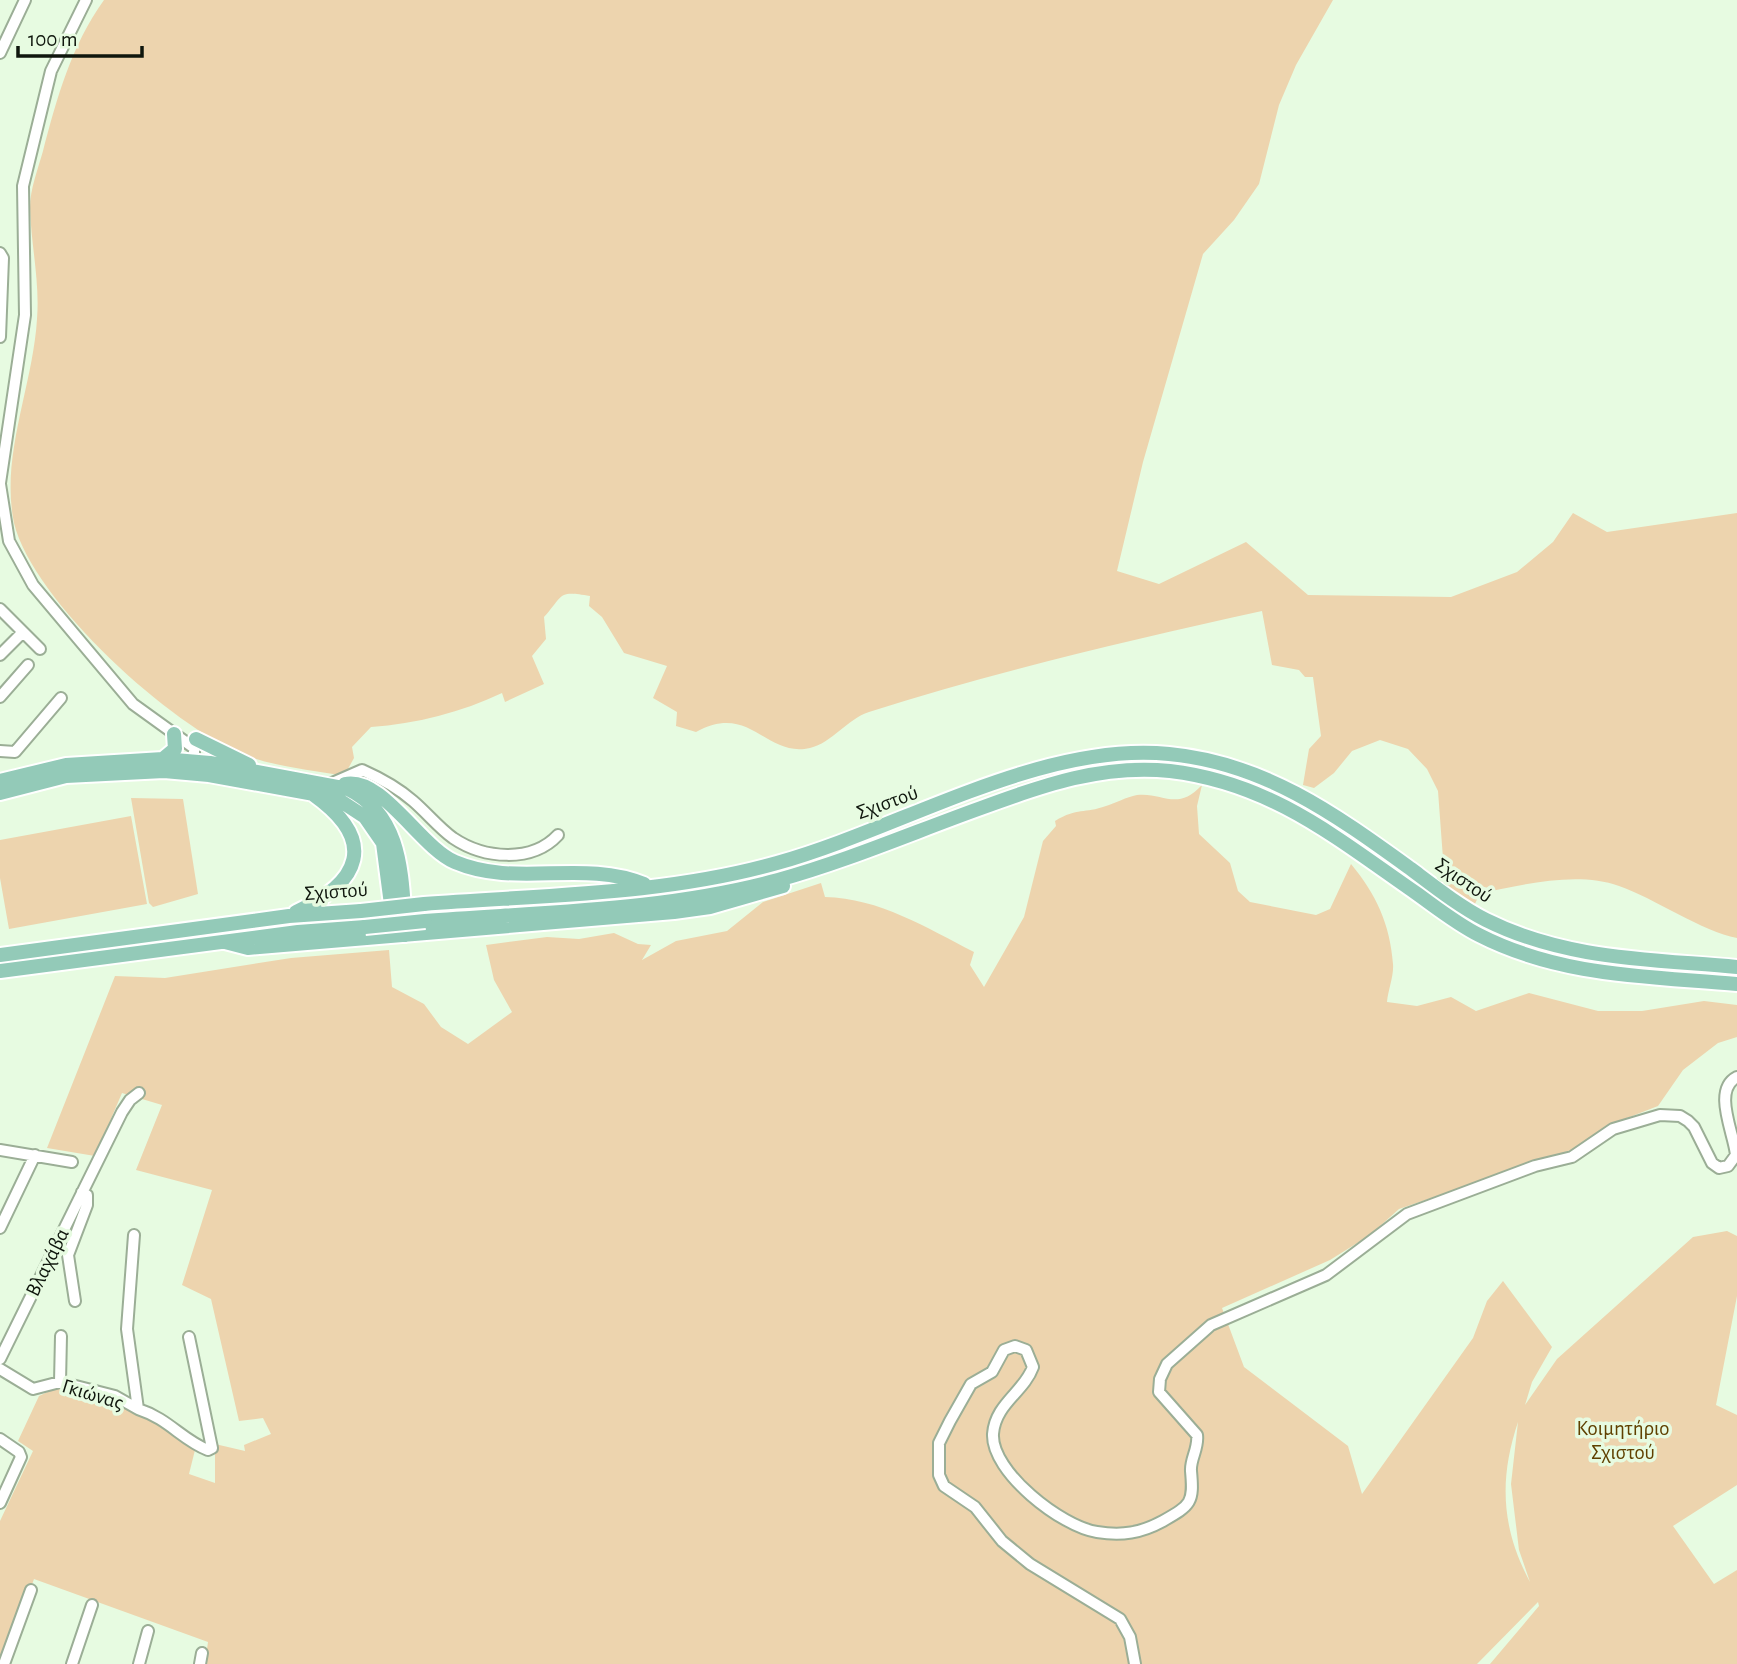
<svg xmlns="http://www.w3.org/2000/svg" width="1737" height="1664" font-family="'Alegreya Sans',sans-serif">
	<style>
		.green { fill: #edd4ae; fill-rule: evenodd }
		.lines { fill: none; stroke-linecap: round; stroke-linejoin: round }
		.minor-casing { stroke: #9bae96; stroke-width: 14 }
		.major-casing { stroke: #fff; stroke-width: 18 }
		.minor { stroke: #fff; stroke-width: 10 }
		.major { stroke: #93cab8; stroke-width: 14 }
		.major-bridge-casing { stroke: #fff; stroke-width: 18; stroke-linecap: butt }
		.major-bridge { stroke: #93cab8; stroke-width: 14 }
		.labels { text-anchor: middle; stroke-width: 7; stroke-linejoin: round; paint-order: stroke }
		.street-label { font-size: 21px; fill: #0f160d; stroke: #e7fbe1 }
		.park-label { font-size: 21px; fill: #604100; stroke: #e7fbe1 }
	</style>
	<rect width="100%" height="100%" fill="#e7fbe1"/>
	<path class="green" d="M104,0h1229l-37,65 -17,40 -20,79 -25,36 -31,34 -60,208 -26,109 42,13 87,-42 62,53 143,2 66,-25 36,-30 20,-29 34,19 130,-19v425c-34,-6 -83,-40 -118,-52 -43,-15 -96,-1 -139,7l-6,13 -36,-26 6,-8 -6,-81 -11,-22 -19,-20 -28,-9 -28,11 -18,22 -20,15 -11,-3 6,-36 12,-13 -8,-59h-8l-6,-7 -27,-5 -10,-54c-132,29 -264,60 -393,101 -22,7 -37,31 -59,36 -45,10 -59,-46 -114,-16l-20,-6 1,-14 -24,-14 14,-32 -43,-13 -22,-36 -13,-11 1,-10c-33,-6 -26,-1 -46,21l2,22 -14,17 12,28 -39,18 -3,-9c-40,19 -86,31 -131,34l-19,20 2,11 -10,18c-32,-6 -68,-9 -99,-21 -73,-28 -212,-154 -231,-232 -14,-67 19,-137 23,-204 3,-37 -6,-74 -7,-111 0,-19 8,-39 13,-57 14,-53 28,-105 61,-151z
		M1202,785l-5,21 2,28 31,29 8,28 12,11 66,13 14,-6 21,-45c25,30 39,60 42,100 1,12 -5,26 -6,38l30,4 34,-9 25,14 53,-18 69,18h44l62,-10 33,4v32l-19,6 -35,27 -25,36 -36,14 -45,28 -178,61 -29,26 -40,25 -108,48 22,59 104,79 14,48 111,-156 14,-37 16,-20 49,66 -20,35 -7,23 32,-46 136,-122 34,-6 10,5v60l-21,109 21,10v70l-64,41 41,58 23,-14v94h-247l49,-58 -1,-4 -61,62h-1272l3,-22 -174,-63 -30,85h-4v-143l33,-70 -15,-10 21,-45 21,-10 42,9 78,39 15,16 -6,24 26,9v-39l30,7 -1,-6 27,-11 -8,-16 -24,3 -28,-122 -29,-14 30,-95 -76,-20 26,-65 -40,-12 -27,63 -48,-8 68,-172 50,2 126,-20 98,-8 3,37 32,17 17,23 27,17 44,-32 -18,-32 -8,-35 61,-8 32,2 35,-6 24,11 13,1 -9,15 34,-19 51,-10 36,-29 58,-19 4,14c54,1 102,31 149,55l-4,13 14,22 40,-70 19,-76 13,-15 -1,-5c23,-14 29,-7 51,-15 10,-3 20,-9 31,-11 26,-3 40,17 65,-10zM1518,1422l-7,62 8,66 11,32c-29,-54 -31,-103 -12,-160z
		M131,798l52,1 15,95 -45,13 -4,-4z
		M131,816l16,88 -138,25 -9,-51v-38z"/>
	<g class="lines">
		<g class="minor-casing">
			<path id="minor" d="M0,53l25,-53
				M0,253l3,5 -3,79
				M0,483l25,-168 -2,-129 28,-115 35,-71
				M0,484l9,57 24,44 100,119 61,44v13
				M0,609l40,40
				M0,655l23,-23
				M0,697l28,-32
				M0,751l15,1 46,-54
				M330,784l32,-14c18,8 36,18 51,31 14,12 26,27 40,37 31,21 79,25 105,-3
				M0,1150l72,12
				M0,1228l35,-73
				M75,1301l-7,-46 19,-50v-10l-5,-3
				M0,1359l122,-247 8,-12 9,-7
				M0,1369l33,20 27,-7 55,14 23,13 -11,-80 7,-94
				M60,1382l1,-46
				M138,1409c31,10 44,31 70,41l4,-2 -23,-111
				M0,1439l19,13 2,5 -21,46
				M4,1664l27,-74
				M72,1664l20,-59
				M139,1664l9,-33
				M200,1664l2,-11
				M1135,1664l-5,-27 -10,-18 -90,-55 -28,-23 -27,-34 -31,-21 -5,-11v-32l11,-22 21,-37 21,-12 12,-22 11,-4 11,4 7,17c-9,25 -38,37 -40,67 -2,38 69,93 104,98 25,4 44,1 66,-11 28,-16 31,-18 28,-50 -1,-12 8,-23 6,-36l-38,-43 1,-13 7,-15 44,-39 115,-50 81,-61 128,-48 37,-9 41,-28 47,-14 20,1 8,5 6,6 18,36 7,5 9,-2 8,-11c-2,-22 -24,-65 1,-78"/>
		</g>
		<g class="major-casing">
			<path id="major" d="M196,739l53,26
				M163,759l12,-10 -1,-15
				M0,781l66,-16 97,-6 47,4 138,26c57,28 53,91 58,146
				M345,784c37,-8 75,63 110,78 61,26 127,-3 189,22
				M0,793l66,-17 98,-5 45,4 127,23 29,19 18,26 12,92
				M424,904c117,-9 240,-9 353,-41 123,-34 264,-122 392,-109 96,9 167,61 242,115 24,18 48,37 75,51 80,40 164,39 251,47
				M296,912c65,-30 82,-71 18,-117
				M425,921c117,-9 239,-10 353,-41 69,-19 136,-48 203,-72 62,-23 122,-44 189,-37 101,12 165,66 246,122 21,15 41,31 63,42 82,42 169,41 258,49
				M225,942l23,6 426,-36 36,-5 73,-21
				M0,955l289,-39 72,-5
				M0,971l298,-39 67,-5"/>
		</g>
		<use href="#minor" class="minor"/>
		<use href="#major" class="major"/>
		<g class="major-bridge-casing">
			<path id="major-bridge" d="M361,911l63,-7
				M365,927l60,-6"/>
		</g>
		<use href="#major-bridge" class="major-bridge"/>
	</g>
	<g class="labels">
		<g class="street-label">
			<text transform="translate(887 802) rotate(-20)" y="7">Σχιστού</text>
			<text transform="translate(1464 880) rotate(34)" y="7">Σχιστού</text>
			<text transform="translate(336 891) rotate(-4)" y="7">Σχιστού</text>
			<text transform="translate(47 1262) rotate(-64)" y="7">Βλαχάβα</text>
			<text transform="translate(93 1394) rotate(17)" y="7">Γκιώνας</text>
		</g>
		<g class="park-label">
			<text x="1623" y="1435">Κοιμητήριο<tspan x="1623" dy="24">Σχιστού</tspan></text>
		</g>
	</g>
	<path d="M18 46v10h124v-10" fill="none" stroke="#0f160d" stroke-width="3.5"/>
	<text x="28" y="46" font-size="21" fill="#0f160d" stroke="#e7fbe1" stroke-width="5" paint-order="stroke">100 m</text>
</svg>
